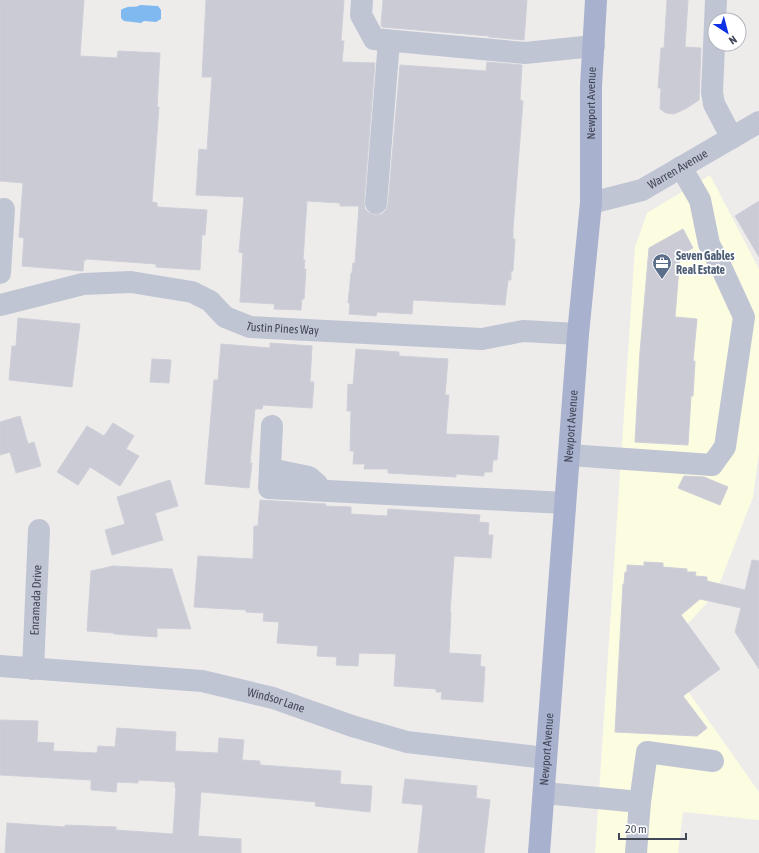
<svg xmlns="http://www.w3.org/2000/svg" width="759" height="853" font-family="'Asap Condensed',sans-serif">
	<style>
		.commercial { fill: #fcfce1 }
		.water { fill: #7fb9f0 }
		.building { fill: #cacbd4; stroke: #cecfd8 }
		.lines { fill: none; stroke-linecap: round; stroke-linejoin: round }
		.minor { stroke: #c0c5d4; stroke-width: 22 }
		.major { stroke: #a8b1cd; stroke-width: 22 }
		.labels { text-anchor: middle; stroke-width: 3.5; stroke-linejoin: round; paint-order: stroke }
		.street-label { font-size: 12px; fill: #434859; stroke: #fff }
		.service-label { font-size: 12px; font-weight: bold; fill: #4e5e75; stroke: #fff; text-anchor: start }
	</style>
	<rect width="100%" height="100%" fill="#eeeceb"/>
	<path class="commercial" d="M710,175l49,94v184l-6,44 -37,96 -55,60 98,139v28l-76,-8 -5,41h-83l40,-606 12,-34z"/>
	<path class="water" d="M140,5l18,1 3,4v9l-5,3 -12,-1 -3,2 -17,-2 -3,-3v-8c9,-6 13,-1 19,-5z"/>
	<path class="building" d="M0,0h84l-4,56 37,2 1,-7 42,2 -3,54h2l-7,95 5,1v4l50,3 -2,25h-3l-2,35 -44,-3v-3l-70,-5v1h-2l-1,11 -61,-5 2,-28 -5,-1 4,-54 -23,-2z
		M206,0h138l-3,41h3l-2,21 33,1 -11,139 1,7 4,4 6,2 7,-1 4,-4 2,-6 12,-139 86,6 1,-9 35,3 -2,35 3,1 -10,128v10h2l-2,32h-2v9h-3l-3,25 -92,-5 -1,14 -35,-2 -1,4 -27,-2 1,-11h-2l3,-30h1l1,-10h2l4,-57h-19v-3l-33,-2 -4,59h2l-1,9h2l-2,30h-2l-1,11 -27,-1 1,-5 -35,-2 3,-49 -4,-1 5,-55 -48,-2 3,-46 8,1 5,-73h-10z
		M383,0h144l-3,40 -35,-3v-1l-107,-9 -1,-2z
		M667,0h21l-3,47 16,1 -2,52 -12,8 -13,6 -8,-1 -6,-4 1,-21h-3l3,-40h3z
		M759,201v56l-24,-41z
		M683,229l10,19 -13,7 -5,62 22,2 -4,42h2l-2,35h-2l-3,49 -53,-3 5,-90 9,-104z
		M18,318l62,6 -8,63 -63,-7 3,-34h4z
		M270,343l42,3 -2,36h4l-2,26 -49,-3 -1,4h-7l-5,54h2l-3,25 -44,-4 9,-104h4l3,-36 49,4z
		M356,349l43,3v4l49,3 -3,36h4l-3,39 53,2 -2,24h-4l-1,12h-8v4l-28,-2v3l-68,-4v-4h-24l1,-5h-12l1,-13h-4l1,-40h-4l1,-27 5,1z
		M152,359l19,1 -2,23 -19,-1z
		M20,416l8,28 6,-2 7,24 -25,7 -6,-21 -10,3v-33z
		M113,423l21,13 -8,13 13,7 -19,30 -30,-19 -12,18 -21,-13 30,-46 17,10z
		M684,476l20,1 24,10 -8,18 -42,-17z
		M170,480l8,26 -23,7 8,27 -51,15 -7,-25 20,-6 -8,-27z
		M260,500l66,4 -1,2 26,1v7l36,2 1,-7 92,6 -1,7 10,1 -1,12h5l-2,23 -37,-2 -4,56h1l-2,41 32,2 -1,11 5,1 -2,35 -42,-3 1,-7h-6v-3l-42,-3 2,-32 -37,-1 -1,13 -22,-1 1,-8 -20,-1 1,-10 -41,-3 2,-21 -16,-1 1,-8 -18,-1v-2l-52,-3 4,-51 55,3 1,-33h4z
		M752,560l7,1v108l-24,-37 6,-24 -41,-9 -19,16 39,54 -37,27 24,32 -10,8 -82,-4 8,-148h1l1,-12h2v-7l17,1v-4l19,1v4l24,2v3h9l-1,4 12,1v4l38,9z
		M113,566l59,3 19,60 -34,-1v9l-43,-3v-1l-27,-2 4,-60z
		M0,720l38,1 -1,21 17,1 -1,8 44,2 1,-7 17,1 2,-19 59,4 -1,19 43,2 1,-15 25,2 -2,20 18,1v4l81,6 -1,13 32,2 -2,26 -55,-6 1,-4 -115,-10 -3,44 43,3v14h-236l2,-30 58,4v-2l51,2v3l57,4 3,-46h-1v-6l-37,-2v3l-21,-1 -1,10 -25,-2v-10l-91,-5z
		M405,779l72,7 -1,12 14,2 -6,53h-66l5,-48 -21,-2z"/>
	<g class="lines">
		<g class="minor">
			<path d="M362,0l-1,15 13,24 151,14 69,-7"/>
			<path d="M716,0l-4,92 2,12 18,34"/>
			<path d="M376,203l13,-162"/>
			<path id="s1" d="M591,203l51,-13 117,-68"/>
			<path d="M0,273l4,-64"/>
			<path id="s2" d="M0,305l83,-21 48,-2 61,10 18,9 15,16 25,10 232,12 41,-8 55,3"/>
			<path d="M272,426l-3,62 296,15"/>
			<path d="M569,455l143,10 13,-18 19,-130 -22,-48 -13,-25 -9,-44 -19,-33"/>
			<path d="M270,469l39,8 8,7"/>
			<path id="s3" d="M0,666l202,15 71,17 79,28 55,16 139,16"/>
			<path id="s4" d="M33,669l6,-139"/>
			<path d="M544,793l96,9 -4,51"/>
			<path d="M640,802l7,-50 66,9"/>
		</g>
		<path class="major" id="s5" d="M539,853l39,-519 13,-131v-117l5,-86"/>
	</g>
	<defs>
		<g id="office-pin" transform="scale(1)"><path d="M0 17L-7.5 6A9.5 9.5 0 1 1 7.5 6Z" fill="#5c6f8a" stroke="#fff"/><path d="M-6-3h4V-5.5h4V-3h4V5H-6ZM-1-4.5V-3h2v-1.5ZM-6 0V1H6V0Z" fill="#fff"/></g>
	</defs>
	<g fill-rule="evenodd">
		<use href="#office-pin" x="662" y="263"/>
	</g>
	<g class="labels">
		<g class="street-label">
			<text dy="4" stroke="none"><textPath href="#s5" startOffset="752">Newport Avenue</textPath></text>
			<text dy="4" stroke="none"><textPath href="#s1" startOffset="94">Warren Avenue</textPath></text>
			<text dy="4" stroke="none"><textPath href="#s2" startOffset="297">Tustin Pines Way</textPath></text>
			<text dy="4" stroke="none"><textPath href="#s5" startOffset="428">Newport Avenue</textPath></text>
			<text dy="4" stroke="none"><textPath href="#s4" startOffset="69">Enramada Drive</textPath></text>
			<text dy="4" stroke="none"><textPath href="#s3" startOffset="279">Windsor Lane</textPath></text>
			<text dy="4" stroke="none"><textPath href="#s5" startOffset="104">Newport Avenue</textPath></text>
		</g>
		<g class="service-label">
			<text x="676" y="260">Seven Gables<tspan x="676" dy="14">Real Estate</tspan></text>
		</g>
	</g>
	<g transform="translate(727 32) rotate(144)"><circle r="19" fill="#ffffff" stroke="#b4b6bd"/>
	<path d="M0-3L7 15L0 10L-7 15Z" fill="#0e31e5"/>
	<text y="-6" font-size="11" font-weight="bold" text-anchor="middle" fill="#434859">N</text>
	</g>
	<path d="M619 833v6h67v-6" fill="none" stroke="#434859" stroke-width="2"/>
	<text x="625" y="833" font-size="12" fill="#434859" stroke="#ffffff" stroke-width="3" paint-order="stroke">20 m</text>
</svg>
